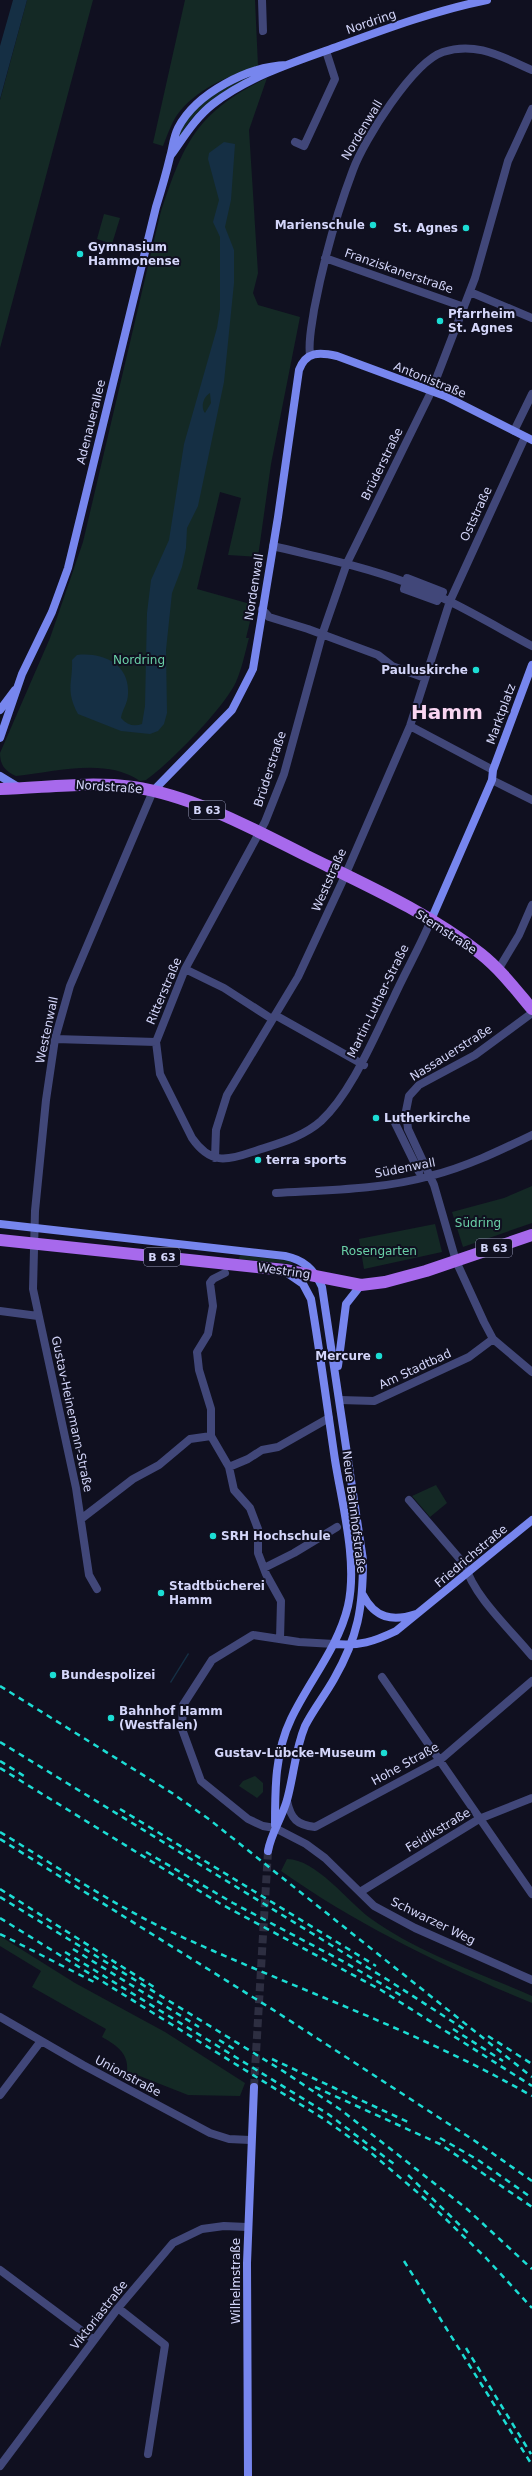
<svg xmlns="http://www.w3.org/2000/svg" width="532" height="2476" font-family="'DejaVu Sans',sans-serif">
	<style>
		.green { fill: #142925 }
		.water { fill: #152f44; fill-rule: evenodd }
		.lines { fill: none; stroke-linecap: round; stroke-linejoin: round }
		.secondary-tunnel { stroke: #2d2e41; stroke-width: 8; stroke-dasharray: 8 4; stroke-linecap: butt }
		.street { stroke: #414779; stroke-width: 8 }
		.secondary { stroke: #7786ee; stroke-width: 8 }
		.primary { stroke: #a769ec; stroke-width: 12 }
		.rail { stroke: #1cddd4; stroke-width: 2.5; stroke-dasharray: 6 5; stroke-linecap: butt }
		.poi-dot { fill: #1cddd4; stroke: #101020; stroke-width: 1.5 }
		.labels { text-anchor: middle; stroke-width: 4; stroke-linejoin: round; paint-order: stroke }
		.shield { fill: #101020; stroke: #999bb9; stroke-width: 1 }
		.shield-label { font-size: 11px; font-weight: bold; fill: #d4d6fa }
		.street-label { font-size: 12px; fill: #d4d6fa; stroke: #101020 }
		.poi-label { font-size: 12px; font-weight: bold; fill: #d4d6fa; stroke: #101020; text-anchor: start }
		.park-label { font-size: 12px; fill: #6ad0a7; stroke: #101020 }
		.town-label { font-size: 20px; font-weight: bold; fill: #fad6f2; stroke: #101020 }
	</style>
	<rect width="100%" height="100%" fill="#101020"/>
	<path class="green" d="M27,0h66l-93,348v-248z
		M185,0h70l3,66c-30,10 -62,23 -81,49 -6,9 -10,21 -14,31l-10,-3z
		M262,72c-35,18 -69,33 -85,71 8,-39 51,-58 85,-71z
		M267,78l-18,52 9,143 -5,20 5,12 42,12 -29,147 -13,93 -30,-2 13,-57 -21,-6 -23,97 57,16 -8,33h3c-4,15 -7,30 -13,44 -12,26 -66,81 -90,98l-6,1c-34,-24 -86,-9 -124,-5 -11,-5 -16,-11 -16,-23l50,-115 33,-96 77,-327c23,-71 36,-103 107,-137z
		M104,214l16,4 -8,26 -15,-5z
		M532,1186v37l-69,24 -11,-35 52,-14z
		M435,1224l7,28 -78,17 -5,-30z
		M240,1255l50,6 3,3 -54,-5z
		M436,1485l11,18 -17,14 -18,-21z
		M255,1776l8,7v9l-6,6 -18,-12 4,-5z
		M287,1859c29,0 61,43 83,59 48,35 108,54 162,78v7c-87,-36 -173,-77 -251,-132z
		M0,1936l75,47 90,49 80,51 -5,13 -52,-1 -61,-24c2,-18 -11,-26 -25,-34l4,-8 -74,-42 9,-16 -41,-25z"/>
	<path class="water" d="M13,0h14l-27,99v-53z
		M224,142l11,2 -4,56 -6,27 9,23v33l-10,99 -26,124 -11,22 -1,20 -4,19 -10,26 -6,57 1,63 -3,11 -6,7 -8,3 -29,-3 -43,-17c-13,-24 -5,-31 -6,-54l5,-5c26,-3 53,9 51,39 0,9 -6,16 -7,24 6,7 13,9 21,6l3,-18 2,-93 4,-33 18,-40 15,-96 33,-116 3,-19v-72l-7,-15 6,-22 -11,-41 1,-6zM210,393l1,10 -6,10c-5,-6 -1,-17 5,-20z
		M188,1653l1,1 -18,29 -1,-1z"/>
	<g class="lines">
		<path class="secondary-tunnel" d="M254,2087l14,-236"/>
		<path class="street" d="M262,0l1,31
			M295,142l9,4 31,-67 -9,-28
			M325,258l139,49
			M470,292l62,26
			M310,355c-2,-15 2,-30 4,-45 9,-47 22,-95 39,-140 11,-30 60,-108 90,-118 33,-11 59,5 89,18
			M514,431l18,-37
			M273,546c44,11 89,20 132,36 44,16 86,42 127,64
			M407,578l36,14 -6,9 -33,-12z
			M262,609l7,8 39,12 70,26 14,11 33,12
			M410,726l83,44
			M492,780l40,20
			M431,920c-11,27 -26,52 -38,79 -19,38 -41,93 -72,122 -19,17 -45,23 -69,31 -26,9 -42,12 -60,-14l-32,-64 -4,-32 29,-73 80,-147 19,-48 38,-139 25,-72 84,-171 44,-114 33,-117 24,-52
			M185,969l39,19 48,31
			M498,970l21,-35 13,-30
			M532,1013l-57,42 -56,30 -10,11 -3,15 2,18 26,56 22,76 28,61 9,17 39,33
			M275,1015l89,50
			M55,1039l101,3
			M395,1123l24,49
			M215,1158l1,-28 11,-35 71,-118 46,-99 66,-152 40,-125 75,-164
			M276,1193c51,-3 104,-3 154,-17 36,-9 69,-25 102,-41
			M225,1273l-12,6 -3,4 3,23 -5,28 -11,18 2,18 12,39v27l18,31 5,23 16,18 8,21v24l8,21 15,27 -1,38
			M0,1311l38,5
			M340,1400l34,1 95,-44 24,-18
			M229,1467l19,-8 14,-9 16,-3 51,-29
			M409,1500l56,65c9,32 46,65 67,91
			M81,1519l52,-40 26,-14 31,-26 21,-3
			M264,1568l30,-15 43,-26
			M97,1589l-8,-14 -13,-87 -43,-199 2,-78 11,-111 9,-61 15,-53 83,-195
			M334,1644l-35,-2 -46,-7 -41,25 -29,45 -1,24 19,52 47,38 15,7 12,2 31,16 19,14 49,48 41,22 117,52
			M382,1677l150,217
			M287,1801c4,18 10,24 28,26l125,-67 92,-79
			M360,1892l119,-73 53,-21
			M0,2017l83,48 127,68 19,6 21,1
			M0,2095l41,-54
			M0,2270l94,70
			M118,2308l47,37 -17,109
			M0,2466l118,-158 55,-65 29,-14 22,-3 23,1"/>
		<path class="secondary" d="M171,155c13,-18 24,-37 42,-51 36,-28 84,-43 126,-58 49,-18 98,-36 148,-46
			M0,710l15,-20
			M0,738l22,-64 30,-62 16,-44 88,-361c5,-16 10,-33 14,-50 3,-10 3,-19 8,-29 18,-35 71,-62 109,-63
			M0,776l18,11
			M153,791l79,-81 21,-41 25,-152 21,-147c7,-19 21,-18 38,-14l108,40 87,44
			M431,920l61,-140 1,-10 39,-105
			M0,1224l285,32c19,4 29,13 37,31l41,273c0,48 -5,77 -29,119 -9,16 -21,31 -29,47 -10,24 -11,49 -18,74 -5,18 -16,33 -19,51
			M338,1366l8,-62 15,-19
			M363,1595c12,23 29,27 53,19
			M334,1644c26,2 39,-2 62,-13l136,-111
			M275,1825c0,-36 0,-73 16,-106 18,-38 47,-71 57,-113 10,-44 -6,-102 -13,-146 -8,-54 -15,-108 -24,-161l-8,-15 -16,-11
			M248,2476l-1,-213 7,-176"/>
		<path class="primary" d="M0,789c44,-1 88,-8 133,-2 61,9 120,42 174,69 59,29 122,57 174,98 20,16 35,36 51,55
			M0,1240l285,30 76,15 24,-3 41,-11 106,-36"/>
		<path class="rail" d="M0,1686l172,107 38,27 322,257
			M0,1742l388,238 76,49
			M0,1761l24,15
			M0,1768l219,135 162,87 151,96
			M120,1809l256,157
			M0,1832c56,34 110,71 169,99 121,56 248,99 363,165
			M0,1839l275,172 200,130 57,40
			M146,1852l87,51 113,60 56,33
			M0,1889l154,98
			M0,1897l283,174 58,39 126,99 65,60
			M0,1918l324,201 46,33 54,46 62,60 46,50
			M0,1934l94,48
			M73,1949l126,78
			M65,1952l263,162 66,50
			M453,2029l50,32
			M488,2036l44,28
			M219,2040l15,9
			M272,2059l136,63
			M315,2087l125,57 92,63
			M440,2138l38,22 54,38
			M408,2175l63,61
			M404,2261l128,204
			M466,2348l65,106"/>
	</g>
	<g class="poi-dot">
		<circle cx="373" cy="225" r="4"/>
		<circle cx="466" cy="228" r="4"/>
		<circle cx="80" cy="254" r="4"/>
		<circle cx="440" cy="321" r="4"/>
		<circle cx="476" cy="670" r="4"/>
		<circle cx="376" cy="1118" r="4"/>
		<circle cx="258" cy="1160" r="4"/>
		<circle cx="379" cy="1356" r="4"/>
		<circle cx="213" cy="1536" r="4"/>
		<circle cx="161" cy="1593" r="4"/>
		<circle cx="53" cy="1675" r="4"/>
		<circle cx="111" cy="1718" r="4"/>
		<circle cx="384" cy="1753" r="4"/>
	</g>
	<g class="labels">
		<g class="shield">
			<rect x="189" y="801" width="36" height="18" rx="3"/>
			<rect x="476" y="1239" width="36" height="18" rx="3"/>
			<rect x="144" y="1248" width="36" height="18" rx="3"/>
		</g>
		<g class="shield-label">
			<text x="207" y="814">B 63</text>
			<text x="494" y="1252">B 63</text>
			<text x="162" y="1261">B 63</text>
		</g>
		<g class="street-label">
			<text transform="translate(371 22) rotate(-19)" y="4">Nordring</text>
			<text transform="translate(362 130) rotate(-59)" y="4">Nordenwall</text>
			<text transform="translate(399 271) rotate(19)" y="4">Franziskanerstraße</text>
			<text transform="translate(430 380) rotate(22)" y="4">Antonistraße</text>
			<text transform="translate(91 422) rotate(-76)" y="4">Adenauerallee</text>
			<text transform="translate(382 464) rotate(-64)" y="4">Brüderstraße</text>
			<text transform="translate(476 514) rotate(-65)" y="4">Oststraße</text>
			<text transform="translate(254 587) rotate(-81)" y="4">Nordenwall</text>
			<text transform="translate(501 714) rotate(-70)" y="4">Marktplatz</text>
			<text transform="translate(270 769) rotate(-72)" y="4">Brüderstraße</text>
			<text transform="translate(109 787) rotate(4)" y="4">Nordstraße</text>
			<text transform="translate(329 880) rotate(-66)" y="4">Weststraße</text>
			<text transform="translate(446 932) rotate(33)" y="4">Sternstraße</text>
			<text transform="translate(164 991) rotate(-67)" y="4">Ritterstraße</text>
			<text transform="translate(378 1001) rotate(-64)" y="4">Martin-Luther-Straße</text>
			<text transform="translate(47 1030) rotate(-78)" y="4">Westenwall</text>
			<text transform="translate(451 1053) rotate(-32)" y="4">Nassauerstraße</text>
			<text transform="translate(405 1168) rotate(-11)" y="4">Südenwall</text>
			<text transform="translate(284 1271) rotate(8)" y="4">Westring</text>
			<text transform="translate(415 1369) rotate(-25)" y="4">Am Stadtbad</text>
			<text transform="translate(72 1414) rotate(78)" y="4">Gustav-Heinemann-Straße</text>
			<text transform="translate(354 1512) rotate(83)" y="4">Neue Bahnhofstraße</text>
			<text transform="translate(471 1556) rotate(-40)" y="4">Friedrichstraße</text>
			<text transform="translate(405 1764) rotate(-29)" y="4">Hohe Straße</text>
			<text transform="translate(438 1830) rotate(-31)" y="4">Feidikstraße</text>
			<text transform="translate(433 1921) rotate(26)" y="4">Schwarzer Weg</text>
			<text transform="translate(128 2076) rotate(28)" y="4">Unionstraße</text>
			<text transform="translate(236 2281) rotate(-90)" y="4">Wilhelmstraße</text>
			<text transform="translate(99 2315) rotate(-52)" y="4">Viktoriastraße</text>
		</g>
		<g class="poi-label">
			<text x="365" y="229" text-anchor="end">Marienschule</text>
			<text x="458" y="232" text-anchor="end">St. Agnes</text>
			<text x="88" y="251">Gymnasium<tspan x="88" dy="14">Hammonense</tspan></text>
			<text x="448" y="318">Pfarrheim<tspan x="448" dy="14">St. Agnes</tspan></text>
			<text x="468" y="674" text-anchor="end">Pauluskirche</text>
			<text x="384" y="1122">Lutherkirche</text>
			<text x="266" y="1164">terra sports</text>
			<text x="371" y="1360" text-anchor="end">Mercure</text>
			<text x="221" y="1540">SRH Hochschule</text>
			<text x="169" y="1590">Stadtbücherei<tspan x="169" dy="14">Hamm</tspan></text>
			<text x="61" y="1679">Bundespolizei</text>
			<text x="119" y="1715">Bahnhof Hamm<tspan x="119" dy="14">(Westfalen)</tspan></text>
			<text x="376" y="1757" text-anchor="end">Gustav-Lübcke-Museum</text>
		</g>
		<g class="park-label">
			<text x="139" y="664">Nordring</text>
			<text x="478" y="1227">Südring</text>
			<text x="379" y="1255">Rosengarten</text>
		</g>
		<g class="town-label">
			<text x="447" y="719">Hamm</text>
		</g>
	</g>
</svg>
